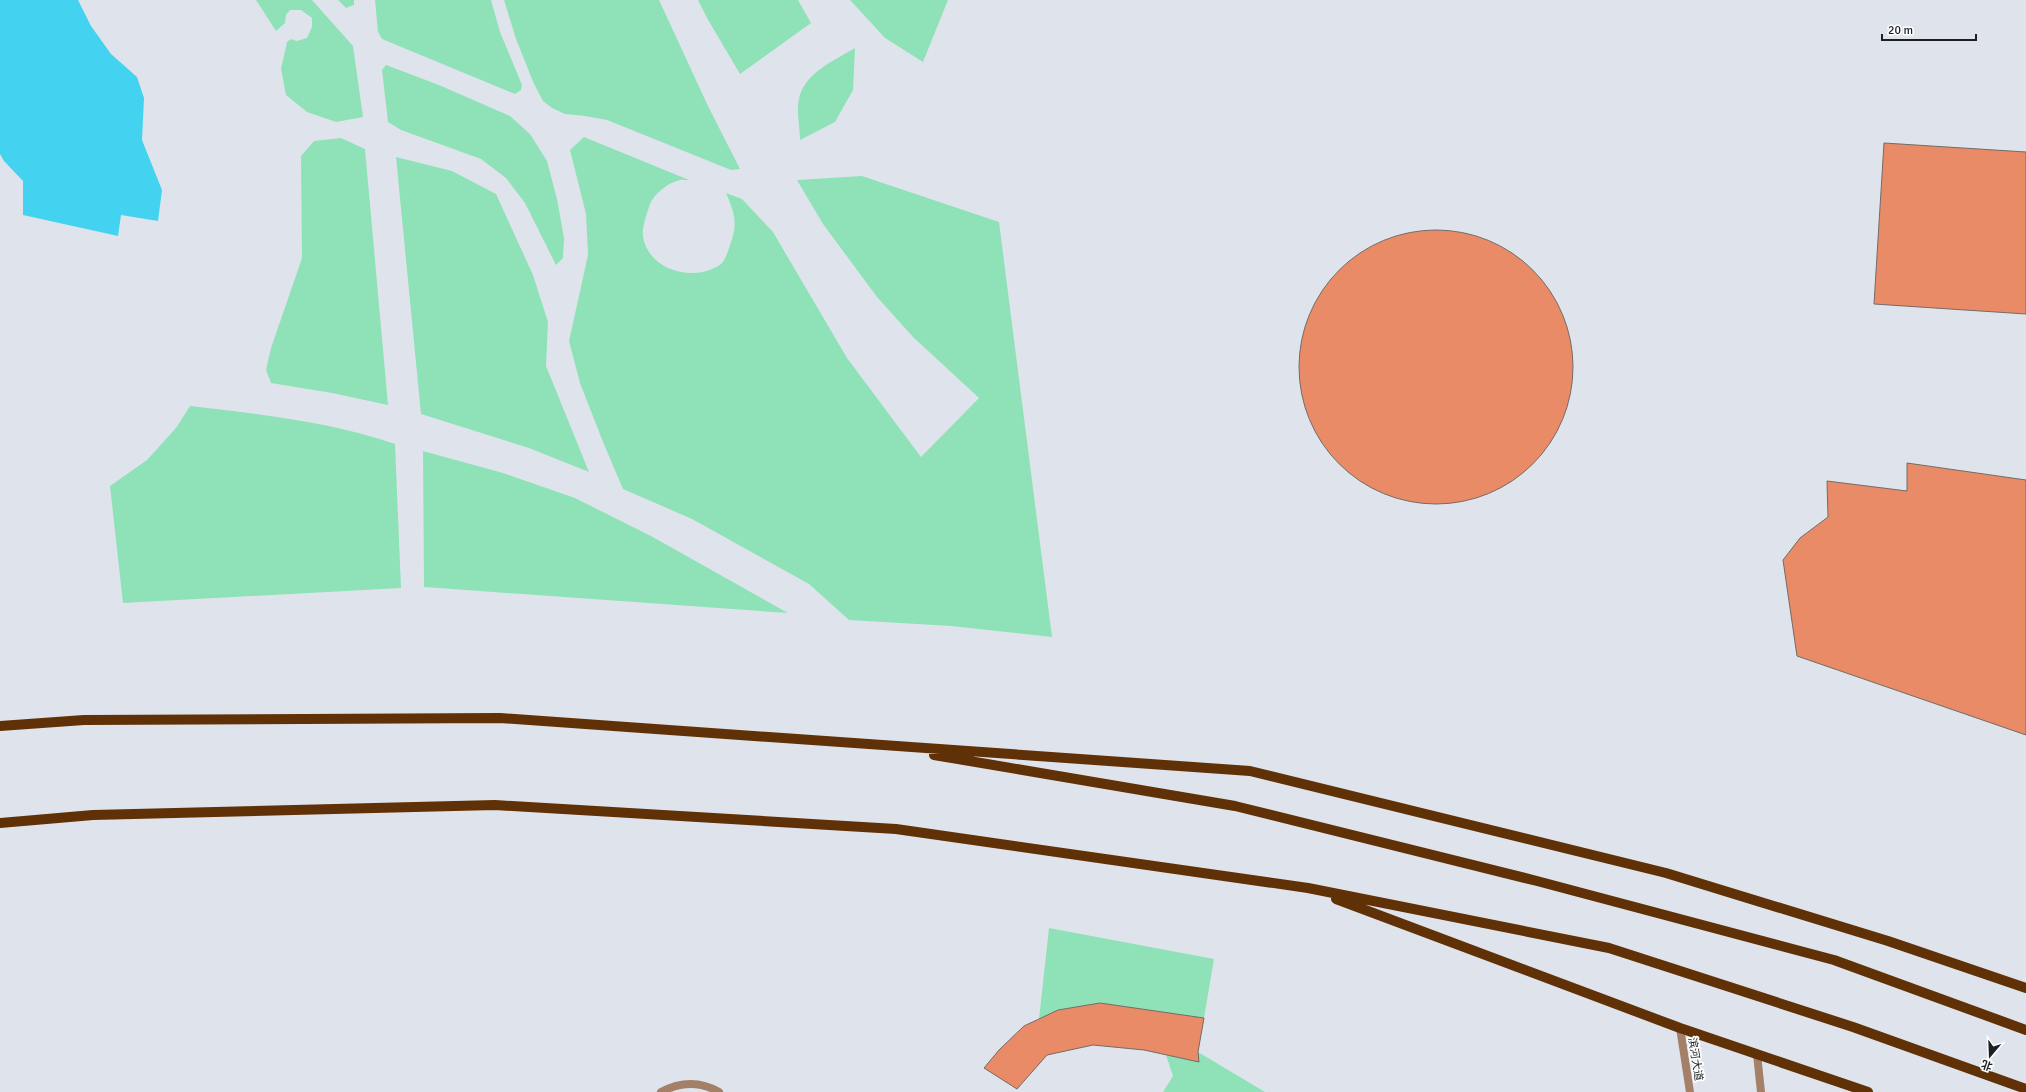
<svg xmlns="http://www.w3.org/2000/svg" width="2026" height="1092" font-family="Signika,'Noto Sans SC',sans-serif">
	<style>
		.green { fill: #8fe2b8 }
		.water { fill: #43d2ef }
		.building { fill: #e88b66; stroke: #736b67 }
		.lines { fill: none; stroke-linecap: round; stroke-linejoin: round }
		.service { stroke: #a38067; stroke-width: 8 }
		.tertiary { stroke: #a38067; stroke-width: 8 }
		.primary { stroke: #603107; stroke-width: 10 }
		.labels { text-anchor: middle; stroke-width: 3.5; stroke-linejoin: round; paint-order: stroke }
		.street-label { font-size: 11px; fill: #1c1e21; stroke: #fff }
	</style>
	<rect width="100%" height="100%" fill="#dfe4ec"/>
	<path class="green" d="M256,0h56l41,46 10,71 -27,5 -29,-10 -21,-17 -5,-26 6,-27 4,-3 6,2 10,-3 5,-11v-9l-11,-8h-11l-4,5 -1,8 -9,8z
		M338,0h16v5l-8,3z
		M375,0h116l9,32 22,53 -1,5 -6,4 -133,-55 -4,-7z
		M504,0h155l49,106 32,63 -9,1 -124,-50 -22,-4 -20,-2 -13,-6 -9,-7 -9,-17 -18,-45z
		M698,0h100l13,23 -71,51 -33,-56z
		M850,0h98l-25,62 -38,-24z
		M855,48l-2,42 -18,32 -35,18c0,-13 -4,-29 -1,-41 5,-26 36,-39 56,-51z
		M386,65l53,20 71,31 20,18 17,27 10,38 7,39 -1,20 -7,7 -31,-62 -19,-25 -25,-19 -80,-29 -13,-8 -6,-52z
		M584,137l105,43c-4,0 -9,-1 -12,1 -11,3 -25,15 -28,26 -3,9 -7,20 -6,30 6,34 52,46 78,27 4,-3 7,-13 9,-19 8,-21 5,-31 -4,-52l16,6 31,33 74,126 74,99 58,-59 -66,-61 -36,-40 -54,-73 -26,-44 65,-4 137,46 53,415 -101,-11 -102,-6 -40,-36 -117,-65 -69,-30 -20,-47 -23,-59 -11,-42 19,-86 -2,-41 -16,-64z
		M341,138l24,11 23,256 -56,-12 -61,-10 -5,-13 5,-22 31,-90 -1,-102 13,-15z
		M396,157l56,14 44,23 37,81 15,47 -2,44 43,106 -60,-24 -108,-34z
		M190,406c68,8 139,15 205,38l6,144 -278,15 -13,-117 37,-26 29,-32z
		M423,451l80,22 72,25 76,38 137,77 -364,-26z
		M1049,928l165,31 -10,59 -104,-15 -42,7 -19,9z
		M1198,1052l67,40h-102l10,-16 -7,-21 33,7z"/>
	<path class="water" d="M0,0h78l13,26 20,28 26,23 7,21 -2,42 20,50 -4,31 -37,-6 -3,21 -95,-21v-34l-19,-20 -4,-7z"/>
	<path class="building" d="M1884,143l142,9v162l-152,-10z
		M1299 367a137 137 0 1 1 274 0a137 137 0 1 1-274 0Z
		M1907,463l119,17v255l-229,-79 -14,-96 17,-22 28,-21 -1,-36 80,10z
		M1100,1003l104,15 -6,34 1,10 -55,-12 -51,-5 -46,10 -30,34 -33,-21 15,-18 25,-24 34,-16z"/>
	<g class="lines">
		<path class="service" d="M661,1092c19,-10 39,-11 58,0"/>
		<path class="tertiary" d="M1680,1028l10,64
			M1757,1054l4,38"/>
		<path class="primary" d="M0,726l84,-6 416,-2 750,53 416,102 222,68 138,47
			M934,755l301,51 302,75 297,79 192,70
			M0,823l93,-8 402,-10 401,24 412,59 301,60 244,79 173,62
			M1336,899l344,129 188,64"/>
	</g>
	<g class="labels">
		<g class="street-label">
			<text transform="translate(1696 1059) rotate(81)" y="4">滨河大道</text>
		</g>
	</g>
	<g transform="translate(1990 1056) rotate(199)" stroke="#ffffff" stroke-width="3" paint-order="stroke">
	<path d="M0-3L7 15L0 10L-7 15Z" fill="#1c1e21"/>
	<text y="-6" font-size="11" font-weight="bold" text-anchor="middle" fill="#1c1e21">北</text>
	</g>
	<path d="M1882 34v6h94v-6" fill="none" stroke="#1c1e21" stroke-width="2"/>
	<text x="1888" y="34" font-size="12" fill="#1c1e21" stroke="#ffffff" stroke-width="3" paint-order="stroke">20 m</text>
</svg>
